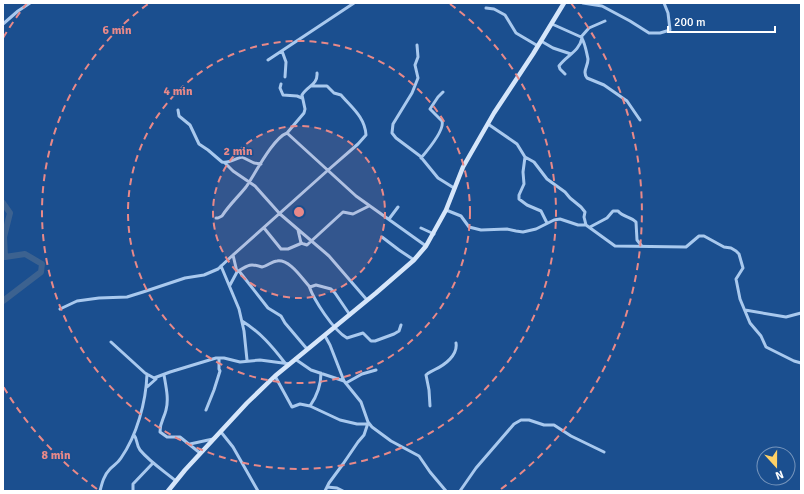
<svg xmlns="http://www.w3.org/2000/svg" width="804" height="494" font-family="Signika,sans-serif">
	<style>
		.lines { fill: none; stroke-linecap: round; stroke-linejoin: round }
		.river { stroke: #3c6290; stroke-width: 6 }
		.street { stroke: #a9c9ee; stroke-width: 3 }
		.secondary { stroke: #d6e6fa; stroke-width: 4.5 }
		.ring { fill: none; stroke: #e88989; stroke-width: 2; stroke-dasharray: 7 5 }
		.centre { fill: #e88989; stroke: #1b4f8f; stroke-width: 2 }
		.ring-label { font-size: 12px; text-anchor: middle; font-weight: bold; fill: #e88989; stroke: #1b4f8f; stroke-width: 3; stroke-linejoin: round; paint-order: stroke }
	</style>
	<rect width="100%" height="100%" fill="#1b4f8f"/>
	<g class="lines">
		<path class="river" d="M3,203l7,10 -6,24 1,20 20,-3 17,10 -1,8 -38,29"/>
		<path class="street" d="M583,3l19,3 28,15 19,12h11l10,-3 -2,-17 -4,-10
			M486,8l8,1 11,6 11,18 22,13
			M3,24l15,-13 12,-8
			M552,24l29,13c3,3 6,17 7,22 0,8 -6,12 -1,19l17,7 23,16 13,19
			M581,37l8,-9 16,-7
			M541,41l12,7 18,6
			M417,45l1,12 -3,8 3,13 -6,15 -19,31 -1,9 4,5 24,18 18,22 16,10
			M282,51l4,11 -1,15
			M268,60l86,-57
			M565,74l-5,-5 -1,-3c8,-11 20,-14 23,-28
			M281,84l-1,4 3,7 14,1 5,2
			M178,110l1,6 11,9 9,19 9,6 14,12c7,2 14,-4 20,-5l12,6 7,1
			M488,124l29,20 8,13 -2,15 1,12 -5,11v4l8,6 14,6 6,12
			M287,133l17,-20 1,-4 -3,-14c5,-9 16,-10 15,-22
			M525,157l9,5 13,17 18,13 5,6 11,9 4,5 -1,5 2,8
			M421,158c6,-7 24,-28 21,-37l-12,-12 8,-12 5,-5
			M225,163l8,8 22,15 25,28 49,42 38,44
			M446,210l15,6 8,11 12,3 26,-1 9,2 7,1 13,-3 18,-9 6,-1 18,6h8l29,21 71,1 13,-11h5l20,11 7,1 5,3 3,3 4,14 -7,11 4,20 10,24 11,13 5,11 28,14 7,2
			M216,218h2l4,-2c7,-11 16,-19 24,-29 9,-13 27,-49 41,-54l69,63 70,50
			M389,219l9,-12
			M590,227l17,-9 6,-7h5c5,6 13,6 18,11l1,18 4,5
			M264,228l17,21h7l14,-6
			M421,228l13,6
			M298,230l3,13 6,2 36,-33 10,2 16,-8
			M382,237l17,13 15,10
			M221,266l18,43 5,22 3,29
			M239,271l29,37 13,8 4,7 22,26
			M237,272c11,-7 13,-9 25,-5 6,-1 10,-6 15,-6 13,-2 25,18 33,26l6,-2 15,4 4,4 15,22
			M230,285l7,-13 -4,-17
			M309,286c5,14 24,44 38,52l16,-5 8,8h4l19,-7 5,-3 2,-6
			M60,309l17,-8 22,-3 28,-1 16,-5 42,-14 19,-3 14,-6 15,-14 94,-84 31,-27 8,-9c-1,-18 -15,-28 -25,-40l-7,-2 -7,-7h-15
			M745,310l41,7 15,-4
			M242,321c18,11 30,25 43,42
			M325,336l5,9 14,36
			M111,342l34,31 9,5 16,-6 46,-14h8l16,4 20,-2 30,4
			M295,359l16,11 33,11 17,21 7,20 4,5 19,14 28,15 11,16 16,19
			M164,375c2,12 5,24 2,35 -2,9 -6,11 -6,22l7,5h13l20,16
			M275,376l17,31 8,-3 10,2 30,14 17,4h11
			M346,383l16,-9 14,-4
			M147,387l9,-8
			M310,406c7,-10 11,-21 11,-33
			M430,406l-1,-16 -3,-15c3,-3 5,-3 8,-5 11,-5 24,-15 22,-27
			M206,410l8,-20 6,-19 -1,-2v-11
			M221,432l12,15 25,44
			M134,435c4,5 2,10 6,15 10,12 24,21 36,31
			M190,444l23,-5
			M327,487l10,1 6,3
			M100,491c2,-8 4,-16 10,-22 4,-4 8,-6 11,-11 16,-23 25,-56 26,-84
			M133,491v-7l20,-21
			M325,491l4,-8 14,-19 15,-22 6,-7 4,-12
			M460,491l16,-23 38,-44 7,-4h8l15,5h10l17,11 33,16"/>
		<path class="secondary" d="M168,491l17,-21 62,-67 28,-27 101,-83 38,-33 12,-14 20,-36 17,-43 31,-54 39,-59 31,-51"/>
	</g>
	<circle cx="299" cy="212" r="86" fill="#e88989" fill-opacity=".12"/>
	<g class="ring">
		<circle cx="299" cy="212" r="86"/>
		<circle cx="299" cy="212" r="171"/>
		<path d="M450 4A257 257 0 1 1 148 4"/>
		<path d="M97 489A343 343 0 0 1 3 386M3 38A343 343 0 0 1 27 3M571 3A343 343 0 0 1 501 489"/>
	</g>
	<circle cx="299" cy="212" r="6" class="centre"/>
	<g class="ring-label">
		<text x="117" y="34">6 min</text>
		<text x="178" y="95">4 min</text>
		<text x="238" y="155">2 min</text>
		<text x="56" y="459">8 min</text>
	</g>
	<rect width="804" height="494" fill="none" stroke="#ffffff" stroke-width="8"/>
	<g transform="translate(776 466) rotate(159)"><circle r="19" fill="#1b4f8f" stroke="#7695bc"/>
	<path d="M0-3L7 15L0 10L-7 15Z" fill="#ffd166"/>
	<text y="-6" font-size="11" font-weight="bold" text-anchor="middle" fill="#ffffff">N</text>
	</g>
	<path d="M668 26v6h107v-6" fill="none" stroke="#ffffff" stroke-width="2"/>
	<text x="674" y="26" font-size="12" fill="#ffffff" stroke="#1b4f8f" stroke-width="3" paint-order="stroke">200 m</text>
</svg>
